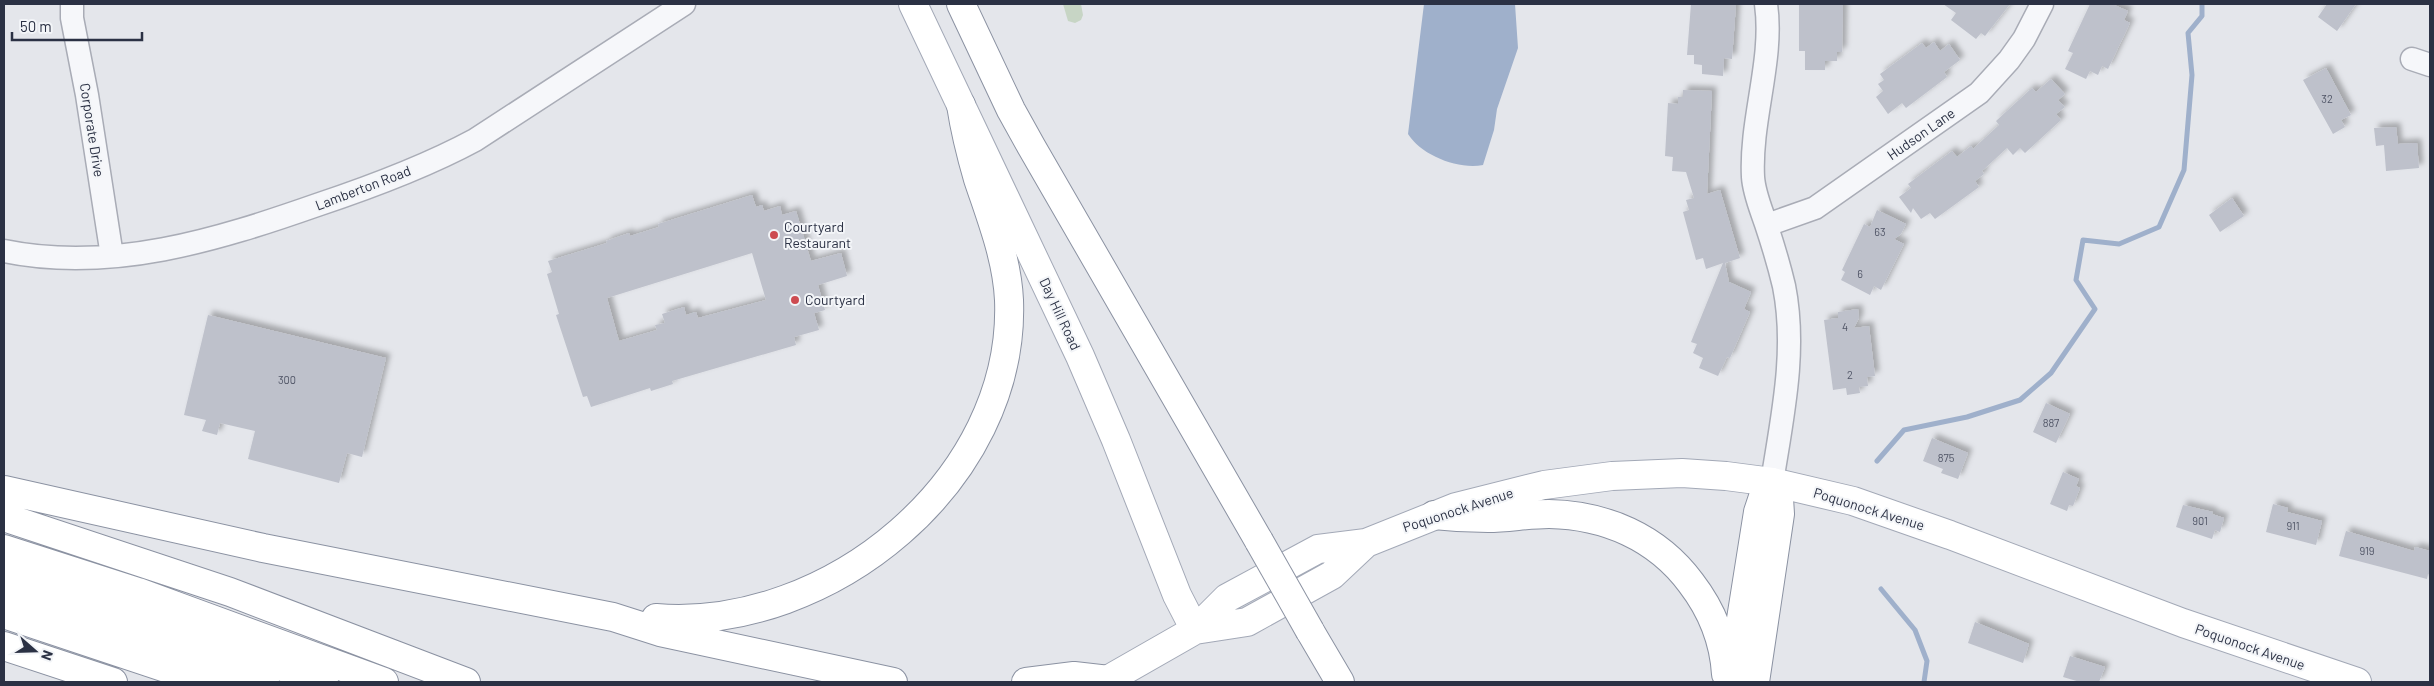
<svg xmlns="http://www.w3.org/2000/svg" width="2434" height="686" font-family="Barlow,sans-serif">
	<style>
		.green { fill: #c7d5c5 }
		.water { fill: #9fb0cb }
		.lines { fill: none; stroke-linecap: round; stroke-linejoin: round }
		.stream { stroke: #9fb0cb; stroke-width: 5 }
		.building { fill: #bec1cb; fill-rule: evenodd; filter: url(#shadow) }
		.minor-casing { stroke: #a9acb6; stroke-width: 25 }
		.major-casing { stroke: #a3a9b7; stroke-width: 30 }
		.highway-casing { stroke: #8b92a2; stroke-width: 30 }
		.minor { stroke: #f6f7fa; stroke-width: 22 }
		.major { stroke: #fff; stroke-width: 28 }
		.highway { stroke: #fff; stroke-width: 28 }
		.highway-bridge-casing { stroke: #8b92a2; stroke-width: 30; stroke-linecap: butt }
		.highway-bridge { stroke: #fff; stroke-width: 28 }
		.poi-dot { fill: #cd4b51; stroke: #f3f5f8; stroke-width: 2 }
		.labels { text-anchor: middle; stroke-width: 4; stroke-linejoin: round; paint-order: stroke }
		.number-label { font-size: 11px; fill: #505566 }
		.street-label { font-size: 14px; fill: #2b3144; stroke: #f3f5f8 }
		.poi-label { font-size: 14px; fill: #2b3144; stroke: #f3f5f8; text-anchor: start }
	</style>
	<defs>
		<filter id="shadow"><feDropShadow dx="4.5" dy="-4.5" stdDeviation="2.5" flood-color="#0004"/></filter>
	</defs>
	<rect width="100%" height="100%" fill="#e4e6eb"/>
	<path class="green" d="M1063,4h18l2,11 -2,5 -6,3 -7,-2z"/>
	<path class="water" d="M1424,4h91l3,44 -21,61 -3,21 -11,35c-25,5 -62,-10 -75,-31z"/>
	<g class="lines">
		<path class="stream" d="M1877,461l27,-31 63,-13 53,-17 31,-27 44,-64 -19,-29 7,-40 36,4 40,-17 25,-57 8,-95 -4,-42 14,-17v-12
			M1881,589l34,41 12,31 -3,21"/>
	</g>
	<path class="building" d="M1691,4h45l-4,55 -8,-1 -1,18 -21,-2v-9l-8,-1v-9h-7z
		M1799,4h44l-1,48h-5v9h-12v9h-20v-19h-6z
		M1943,4h67l-25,32 -4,-3 -5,6 -25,-19 5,-7z
		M2090,4h22l16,7 -4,9 6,3 -22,46 -6,-3 -4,9 -8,-4 -4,8 -21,-10 8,-16 -5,-2z
		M2327,4h29l-19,27 -19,-14z
		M1934,42l6,9 9,-7 11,16 -16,12 3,5 -41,31 -4,-5 -14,11 -12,-17 7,-6 -5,-7 6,-4 -4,-6 42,-31 4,5z
		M2326,68l25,47 -10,5 4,7 -12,7 -30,-54z
		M2051,79l14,15 -7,6 7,7 -9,7 5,6 -36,33 -5,-5 -7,7 -6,-7 -25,23 2,3 -9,7 4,6 -44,32 -5,-6 -9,6 -8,-11 -2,5 -12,-16 12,-9 -3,-4 44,-33 5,6 14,-11 2,3 26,-24 -3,-4 36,-33 4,4z
		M1683,90l29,1 -5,103 13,-4 20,68 -15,5 4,19 22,10 -7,17 6,3 -20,46 -3,-1 -9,19 -19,-8 4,-10 -10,-5 4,-9 -6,-2 32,-79 -17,6 -3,-11 -7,2 -13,-48 6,-2 -3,-10 8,-2 -8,-26 -14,-1 1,-14 -8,-1 3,-53 10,1v-7h5z
		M2396,127l2,17 19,-1 2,25 -33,3 -2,-26 -8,1 -2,-18z
		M752,195l4,12 6,-2 2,6 16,-5 2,9 14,-4 15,50 30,-8 6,23 -29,9 7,25 -11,3 5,17 -25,7 2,8 -124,36 1,3 -22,7 -1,-3 -59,19 -4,-11 -4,1 -27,-82 3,-1 -12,-40 5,-2 -4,-11 59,-18 -1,-2 23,-8 1,3 29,-9 -1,-3zM752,253l14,47 -68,18 -2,-6 -10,3 -2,-8 -22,7 3,9 -10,2 2,5 -38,11 -12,-43z
		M2232,198l12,18 -24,16 -11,-17z
		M1877,210l29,14 -5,10 -7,5 10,5 -23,46 -7,-4 -4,9 -29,-15 4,-8 -3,-2 22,-46 6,3z
		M1858,309l1,9 -5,10 15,-2 6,50 -8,1 1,9 -9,1 1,6 -13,2 -1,-7 -13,2 -9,-70 14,-2v-6z
		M208,315l178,43 -24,99 -15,-4 -8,30 -91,-24 7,-28 -35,-8 -3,12 -15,-4 4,-11 -22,-5z
		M2046,403l24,11 -14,29 -23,-11z
		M1932,438l36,15 -10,26 -17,-6 2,-4 -20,-8z
		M2063,472l16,7 -3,7 4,2 -7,18 -4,-1 -2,6 -17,-7z
		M2273,504l15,4 -1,4 35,9 -6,24 -50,-13z
		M2183,505l30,7 -1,2 12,4 -4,14 -5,-2 -3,9 -36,-12z
		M2346,531l68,20 1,-4 15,4v23h-2l-1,5 -88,-23z
		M1975,622l54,22 -6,19 -55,-20z
		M2070,656l35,11 -6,15h-19l-17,-5z"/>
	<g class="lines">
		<g class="minor-casing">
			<path id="minor" d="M72,4v14l15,77 25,161
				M1766,4c8,56 -16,115 -13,173 1,16 8,32 13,47 7,21 13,41 18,62 13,65 -2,132 -12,196
				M2412,59l18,6
				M1767,225l48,-17 164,-115 30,-33 15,-21 18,-35
				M4,251c107,22 213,-11 313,-46 54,-18 108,-38 158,-65l209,-136"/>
		</g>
		<g class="major-casing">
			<path id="major" d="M913,4l167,352 36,84 61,155 18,35
				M1195,630l52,-8 85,-47 34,-32
				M1104,682l91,-52 32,-32 91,-49 48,-6 90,-36 88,-22 68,-9 70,-3 44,3 46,6 81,19 97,34 233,88 174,59"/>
		</g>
		<g class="highway-casing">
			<path id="highway" d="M961,4l50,106 20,36 228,395
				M4,490l259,58 350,69 47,15 233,50
				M1434,515c18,2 36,3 54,3 20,0 40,-4 61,-4 56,1 108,23 142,69 20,26 33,58 35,91
				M4,517l226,75 236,90
				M4,549l134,43 246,90
				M4,570l123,40 197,72
				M4,592l261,90
				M4,614l204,68
				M656,618c173,14 360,-138 353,-318 -2,-42 -18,-82 -31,-121 -7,-24 -13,-48 -17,-74
				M1310,631l30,51
				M4,646l109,36
				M1026,682l48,-6 35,4
				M1731,682l27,-170 5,-15 9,-15 7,16 1,16 -25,168"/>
		</g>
		<use href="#minor" class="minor"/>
		<use href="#major" class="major"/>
		<use href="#highway" class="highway"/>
		<g class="highway-bridge-casing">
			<path id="highway-bridge" d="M1259,541l51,90"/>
		</g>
		<use href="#highway-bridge" class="highway-bridge"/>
	</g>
	<g class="poi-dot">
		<circle cx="774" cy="235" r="5"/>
		<circle cx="795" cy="300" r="5"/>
	</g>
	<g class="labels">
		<g class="number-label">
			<text x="2327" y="103">32</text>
			<text x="1880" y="236">63</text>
			<text x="1860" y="278">6</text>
			<text x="1845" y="331">4</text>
			<text x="1850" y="379">2</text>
			<text x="287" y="384">300</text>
			<text x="2051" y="427">887</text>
			<text x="1946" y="462">875</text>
			<text x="2200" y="525">901</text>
			<text x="2293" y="530">911</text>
			<text x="2367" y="555">919</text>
		</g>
		<g class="street-label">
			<text transform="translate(92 130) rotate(81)" y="5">Corporate Drive</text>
			<text transform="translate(1921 134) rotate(-35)" y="5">Hudson Lane</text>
			<text transform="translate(363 188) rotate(-21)" y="5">Lamberton Road</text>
			<text transform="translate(1060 314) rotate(65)" y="5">Day Hill Road</text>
			<text transform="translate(1869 509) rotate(17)" y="5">Poquonock Avenue</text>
			<text transform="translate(1458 510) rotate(-18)" y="5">Poquonock Avenue</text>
			<text transform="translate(2250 647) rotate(19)" y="5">Poquonock Avenue</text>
		</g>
		<g class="poi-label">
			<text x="784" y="232">Courtyard<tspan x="784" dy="16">Restaurant</tspan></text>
			<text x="805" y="305">Courtyard</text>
		</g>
	</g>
	<rect width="2434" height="686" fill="none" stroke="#2b3144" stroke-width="10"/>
	<g transform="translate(35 651) rotate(110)" stroke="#f3f5f8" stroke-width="4" paint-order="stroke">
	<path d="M0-4L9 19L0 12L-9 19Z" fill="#2b3144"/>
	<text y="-8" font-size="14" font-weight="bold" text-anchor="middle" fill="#2b3144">N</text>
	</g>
	<path d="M12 32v8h130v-8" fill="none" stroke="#2b3144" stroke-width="2.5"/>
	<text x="20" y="32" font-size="15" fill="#2b3144" stroke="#f3f5f8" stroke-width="4" paint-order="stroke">50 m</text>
</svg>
